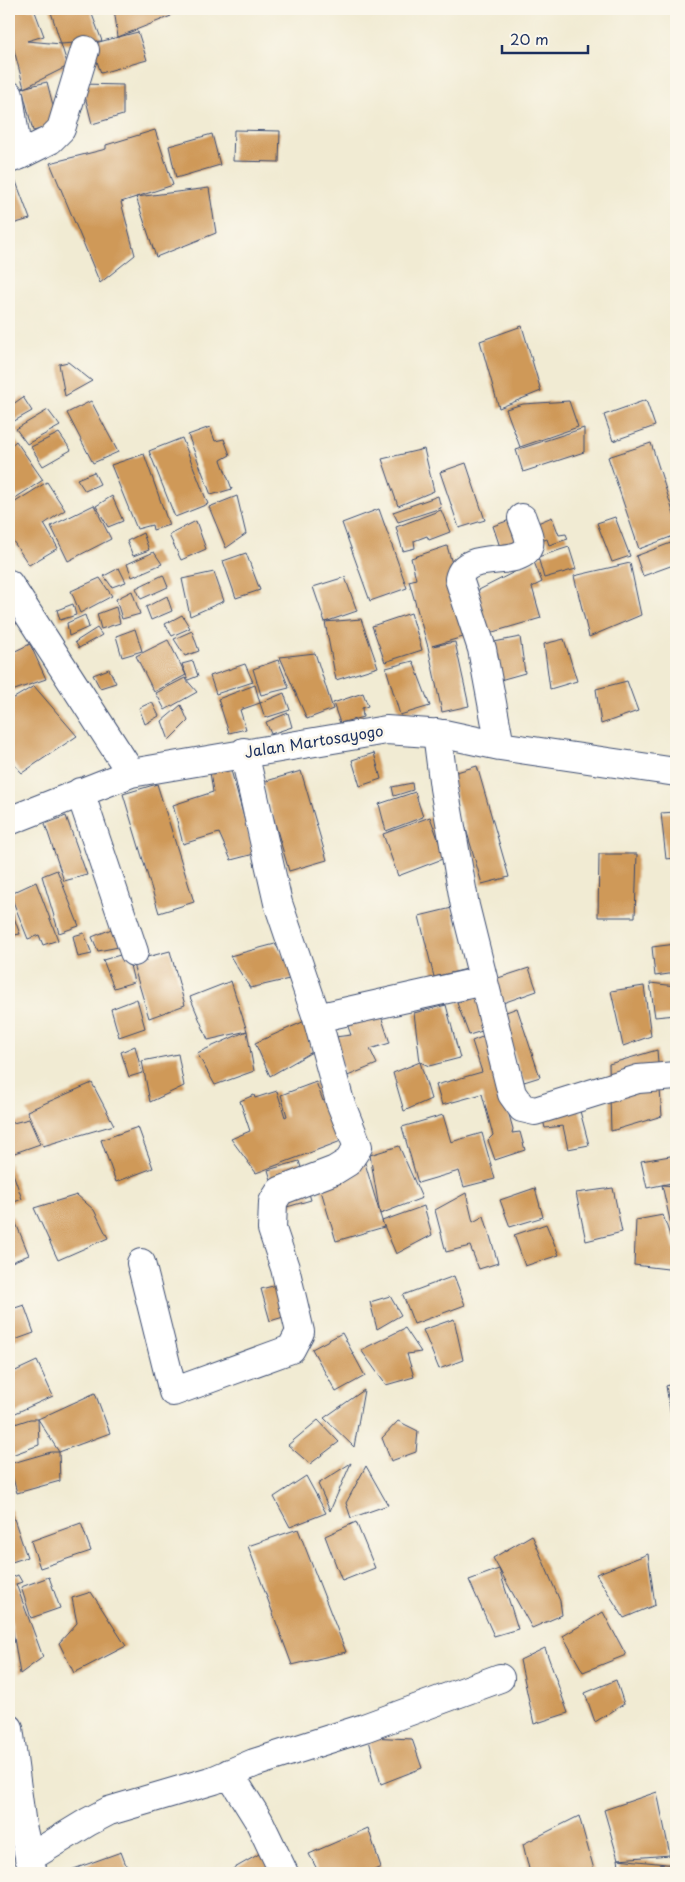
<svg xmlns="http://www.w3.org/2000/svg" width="685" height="1882" font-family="'Playpen Sans',sans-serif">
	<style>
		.building { fill: #cf9958 }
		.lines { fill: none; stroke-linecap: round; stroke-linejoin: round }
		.street-casing { stroke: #3b4b70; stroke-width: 30 }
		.street { stroke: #fff; stroke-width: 28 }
		.labels { text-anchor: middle; stroke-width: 5; stroke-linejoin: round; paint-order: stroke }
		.street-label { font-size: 15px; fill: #1b2f5e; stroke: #fbf7ec }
	</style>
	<rect width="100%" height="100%" fill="#fbf7ec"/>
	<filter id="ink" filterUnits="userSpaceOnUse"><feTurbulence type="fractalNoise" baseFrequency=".02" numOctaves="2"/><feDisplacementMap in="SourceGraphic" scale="10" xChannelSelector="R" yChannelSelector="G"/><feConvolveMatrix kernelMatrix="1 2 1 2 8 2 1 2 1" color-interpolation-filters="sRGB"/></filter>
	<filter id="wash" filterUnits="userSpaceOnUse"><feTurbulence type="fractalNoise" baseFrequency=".0096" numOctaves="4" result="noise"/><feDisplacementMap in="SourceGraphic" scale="20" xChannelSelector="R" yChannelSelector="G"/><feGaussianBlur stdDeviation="1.12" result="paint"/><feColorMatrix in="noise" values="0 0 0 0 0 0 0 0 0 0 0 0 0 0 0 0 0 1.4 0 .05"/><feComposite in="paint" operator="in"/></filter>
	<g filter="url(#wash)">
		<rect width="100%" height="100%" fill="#f1ebd3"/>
		<g id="blocks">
			<path class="building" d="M9,9h25l10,27 -17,5 34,3 7,22 -44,22 -11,-42 -3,1 -1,-3z
				M50,9h40l12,32 -41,3z
				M114,9h53l4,7 -53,21z
				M138,32l9,28 -46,13 -10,-29z
				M47,82l11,43 -25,6 -11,-43z
				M82,84l41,1v30l-31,9z
				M155,130l18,55 -52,17 14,53 -35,28 -50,-120 56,-14v-4z
				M234,130l46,1 -1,31 -46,-1z
				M212,134l8,31 -44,13 -7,-32z
				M15,179l15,40 -21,6v-45z
				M209,188l7,45 -60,24 -20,-60z
				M522,326l19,65 -42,17 -19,-67z
				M68,362l24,19 -27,15 -6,-32z
				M23,397l9,14 -23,13v-17z
				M646,400l9,26 -42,15 -9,-26z
				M91,401l27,51 -25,11 -26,-50z
				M569,401l9,26 -58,20 -14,-38 17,-5z
				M48,410l12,16 -33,18 -11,-15z
				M210,427l5,14 9,-2 6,16 -9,5 11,29 -21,6 -23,-60z
				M584,428v24l-61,20 -7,-22z
				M59,433l12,17 -28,16 -12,-19z
				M182,438l26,66 -33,13 -26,-66z
				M16,441l27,39 -34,22v-55z
				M651,443l25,78v14l-37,14 -31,-92z
				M424,449l10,42 -36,15 -16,-47z
				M144,454l25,71 -16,5 -1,-5 -15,4 -26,-64z
				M466,463l19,57 -26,8 -19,-56z
				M94,472l6,12 -15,7 -8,-12z
				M47,482l18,28 -21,14 14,24 -29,17 -20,-30v-29z
				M112,496l11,25 -15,6 -12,-21z
				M237,496l9,38 -20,14 -17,-41z
				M438,496l3,12 -43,14 -5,-10z
				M94,505l17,34 -43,22 -17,-35z
				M379,509l28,79 -37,13 -28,-78z
				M441,510l9,22 -21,8 -2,-4 -13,5 1,7 -12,3 -7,-24z
				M518,517l8,25 -25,8 -8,-24z
				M552,517l7,18 7,-1 2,5 -19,6 -2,-6 -8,3 -6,-17z
				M615,517l15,39 -18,6 -15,-39z
				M196,521l10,28 -25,11 -12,-25z
				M143,533l6,17 -16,6 -6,-15z
				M676,541v23l-33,12 -7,-20z
				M447,546l19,66 4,23 -38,11 23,-4 14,64 -27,6 -14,-65 -19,-66 7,-2 -5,-21z
				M569,547l7,22 -32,9 -6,-21z
				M154,552l8,12 -30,13 -5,-13z
				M246,553l14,37 -24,8 -13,-37z
				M534,562l8,20 -10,5 9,31 -55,16 -13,-41z
				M630,563l11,52 -52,22 -15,-61z
				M119,568l7,14 -14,5 -8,-11z
				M214,572l10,29 -34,15 -8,-37z
				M163,575l5,12 -27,12 -5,-11z
				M345,577l12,34 -32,11 -12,-35z
				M100,578l12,18 -32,17 -9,-22z
				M132,591l8,23 -18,5 -6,-20z
				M167,596l5,15 -21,9 -5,-13z
				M73,604l3,11 -16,5 -3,-10z
				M116,607l4,16 -19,6 -4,-15z
				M9,609l9,14 -9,4z
				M411,613l11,37 -37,12 -13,-36z
				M85,615l4,12 -20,9 -2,-13z
				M182,615l8,13 -18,8 -7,-12z
				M361,619l17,48 -42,13 -11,-58z
				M97,628l5,7 -23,13 -4,-6z
				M135,629l7,22 -20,6 -6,-21z
				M192,631l7,20 -14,5 -11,-17z
				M520,637l5,36 -25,7 -11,-37z
				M564,639l13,42 -27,8 -6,-45z
				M168,640l18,35 -32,17 -18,-36z
				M30,644l16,35 -37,13v-38z
				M315,653l18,56 -26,10 -27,-62z
				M278,660l11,28 -28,7 -8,-26z
				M193,661l5,15 -10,4 -6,-16z
				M413,661l17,45 -30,9 -14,-47z
				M245,664l8,18 -37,12 -6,-18z
				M109,669l7,14 -16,5 -7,-13z
				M185,678l12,14 -32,18 -9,-17z
				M627,681l11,30 -37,13 -5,-35z
				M255,685l5,18 -20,7 6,19 -17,4 -11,-34z
				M34,686l43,50 -55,37 -13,-14v-58z
				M284,693l6,17 -25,8 -5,-15z
				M363,693l5,13 -6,2 1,9 -23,6 -7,-20z
				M152,702l7,14 -14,8 -6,-16z
				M181,705l7,16 -19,19 -7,-19z
				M288,713l4,14 -21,7 -5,-12z
				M374,753l7,26 -21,7 -8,-26z
				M229,763l25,91 -23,6 -12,-27 -36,11 -10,-39 40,-13 -3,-20z
				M477,766l32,111 -27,7 -32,-110z
				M301,771l26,89 -38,11 -26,-89z
				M412,783l1,7 -19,6 -2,-9z
				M157,784l37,118 -35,11 -36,-119z
				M415,792l8,25 -37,14 -7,-27z
				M676,812v46l-10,1 -5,-46z
				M66,816l21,59 -23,6 -19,-57z
				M430,817l15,41 -47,18 -15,-42z
				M599,854h38l-2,63h-37z
				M57,870l22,56 -20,7 -17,-57z
				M36,882l22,58 -15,5 -4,-10 -11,4 -18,-45z
				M9,904l11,30 -11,2z
				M452,908l15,61 -33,8 -15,-61z
				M119,926l5,20 -26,5 -6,-14z
				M84,933l8,21 -14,3 -5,-21z
				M275,944l23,33 -48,11 -20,-32z
				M676,944v29l-21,3 -3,-29z
				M170,951l15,54 -36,13 -17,-57z
				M127,953l7,29 -20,6 -11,-28z
				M529,968l8,23 -37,13 -8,-24z
				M231,981l16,50 -39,9 -18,-43z
				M650,983l26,3v29l-21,2z
				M644,986l7,50 -28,10 -12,-55z
				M479,996l13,32 -23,7 -12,-32z
				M137,999l8,29 -26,9 -8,-28z
				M446,1005l14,53 -31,8 -9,-4 -6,-49z
				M517,1008l23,69 -16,5 -23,-68z
				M380,1013l10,30 -20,6 7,15 -32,13 -10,-40 16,-2 -4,-11z
				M305,1021l7,31 -42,24 -15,-33z
				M247,1031l7,40 -39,14 -18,-32z
				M492,1033l4,35 17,61 -1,4 8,-1 5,18 -30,10 -7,-20 5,-5 -11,-41 -40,11 -6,-20 46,-13 -10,-31z
				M135,1046l7,27 -13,4 -8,-25z
				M657,1050l5,66 -51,15 -2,-67z
				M178,1054l6,32 -34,16 -8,-41z
				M420,1062l11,37 -27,12 -11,-38z
				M316,1082l7,19 11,-5 15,42 -93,35 -25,-34 19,-8 -10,-30 14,-6 1,3 22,-7 8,26 2,-1 -6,-21z
				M92,1083l22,42 -71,21 -16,-35z
				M576,1096l13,49 -21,4 -5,-23 -18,2 -6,-25z
				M443,1115l8,27 31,-9 13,46 -31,8 -5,-16 -41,12 -16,-56z
				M29,1119l11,25 -31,11v-31z
				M138,1127l15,41 -37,14 -15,-42z
				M399,1146l23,52 -42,16 4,13 -48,14 -22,-74 48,-14 18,61 -10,-59z
				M676,1155v27l-29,6 -6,-27z
				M299,1161l12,39 -31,9 -12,-39z
				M9,1162l13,37 -13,5z
				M662,1185l14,1v52h-2z
				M535,1188l8,29 -33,10 -10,-27z
				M613,1188l9,44 -36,9 -10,-48z
				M466,1193l7,29 11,-6 14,47 -19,6 -9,-23 -24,6 -11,-42z
				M77,1195l17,15 14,28 -50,22 -24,-52z
				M424,1206l8,29 -36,19 -14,-33z
				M663,1215l13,38v17l-42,-5 2,-45z
				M13,1216l16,39 -20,8v-46z
				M546,1224l13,31 -34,11 -11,-31z
				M454,1276l11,29 -51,19 -11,-29z
				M289,1282l8,31 -27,8 -9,-32z
				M390,1296l11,19 -24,14 -7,-27z
				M24,1305l10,28 -25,9v-32z
				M454,1319l9,41 -24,9 -16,-39z
				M405,1328l16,24 -14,2 7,23 -28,8 -25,-35z
				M342,1333l23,43 -29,16 -24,-43z
				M37,1361l16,35 -44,20v-42z
				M676,1383v56h-1l-9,-53z
				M364,1390l-10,57 -30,-29z
				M95,1393l15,40 -51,19 -21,-33z
				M30,1419h8l1,26 -30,11v-30z
				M318,1420l21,22 -29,22 -22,-19z
				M398,1421l20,10 -2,21 -25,9 -9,-23z
				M51,1452h8l1,29 -43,12 -8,-29z
				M351,1463l-21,48 -12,-27z
				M366,1466l22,39 -37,13 -5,-15z
				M306,1476l20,37 -36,14 -16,-30z
				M9,1504l18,53 -18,6z
				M356,1522l19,46 -33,13 -17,-45z
				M81,1523l10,28 -51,17 -9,-27z
				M298,1529l48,123 -54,13 -44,-119z
				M532,1535l28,66 2,14 -30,13 -39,-70z
				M648,1554l7,51 -31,13 -28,-44z
				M499,1569l19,60 -24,7 -25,-56z
				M18,1575l4,7 -6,2 27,73 -23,17 -11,-66v-29z
				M49,1577l11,31 -29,10 -10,-31z
				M91,1592l35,54 -52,27 -15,-30 18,-20 -5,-25z
				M603,1612l23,43 -43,17 -20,-36z
				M545,1648l23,65 -34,11 -14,-64z
				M616,1680l8,24 -29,18 -10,-29z
				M368,1737l44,2 10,29 -41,16z
				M657,1792l13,63 -52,4 -14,-49z
				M579,1816l16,57h-65l-7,-29z
				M368,1828l13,39 -13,6h-49l-10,-19z
				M121,1852l8,21h-57l-1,-3z
				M261,1853l12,20h-47z
				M618,1859l58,6v8h-56z"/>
		</g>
	</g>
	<g filter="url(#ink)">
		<use href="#blocks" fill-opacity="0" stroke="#3b4b70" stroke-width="1"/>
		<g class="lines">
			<g class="street-casing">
				<path id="street" d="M9,95l9,61 -9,3
					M18,156l32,-16 11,-11 24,-79
					M9,584l122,189 255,-43 58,4 56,12 176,26
					M437,733l7,55 21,118 47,188 10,14 13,3 103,-32 38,-3
					M500,746l-18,-97 -23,-70c6,-31 63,-9 70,-34 2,-7 -5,-20 -7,-27
					M80,792l54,160
					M9,821l122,-48
					M317,1018l166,-37
					M141,1263l32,129 118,-43 9,-17 -15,-64 -13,-39 1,-27 7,-11 55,-21 13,-8 10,-15 -18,-45 -23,-84 -39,-115 -34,-151
					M9,1728l13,98 11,47
					M229,1773l30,48 25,52
					M29,1858l59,-36 21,-11 105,-31 40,-17 110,-35 136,-50"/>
			</g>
			<use href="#street" class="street"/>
		</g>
	</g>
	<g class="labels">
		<g class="street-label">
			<text transform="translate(314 742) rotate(-9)" y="5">Jalan Martosayogo</text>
		</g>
	</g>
	<rect width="685" height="1882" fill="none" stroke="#fbf7ec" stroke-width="30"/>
	<path d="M502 45v8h86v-8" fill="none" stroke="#1b2f5e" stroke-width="2.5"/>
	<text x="510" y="45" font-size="15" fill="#1b2f5e" stroke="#fbf7ec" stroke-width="4" paint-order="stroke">20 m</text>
</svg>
